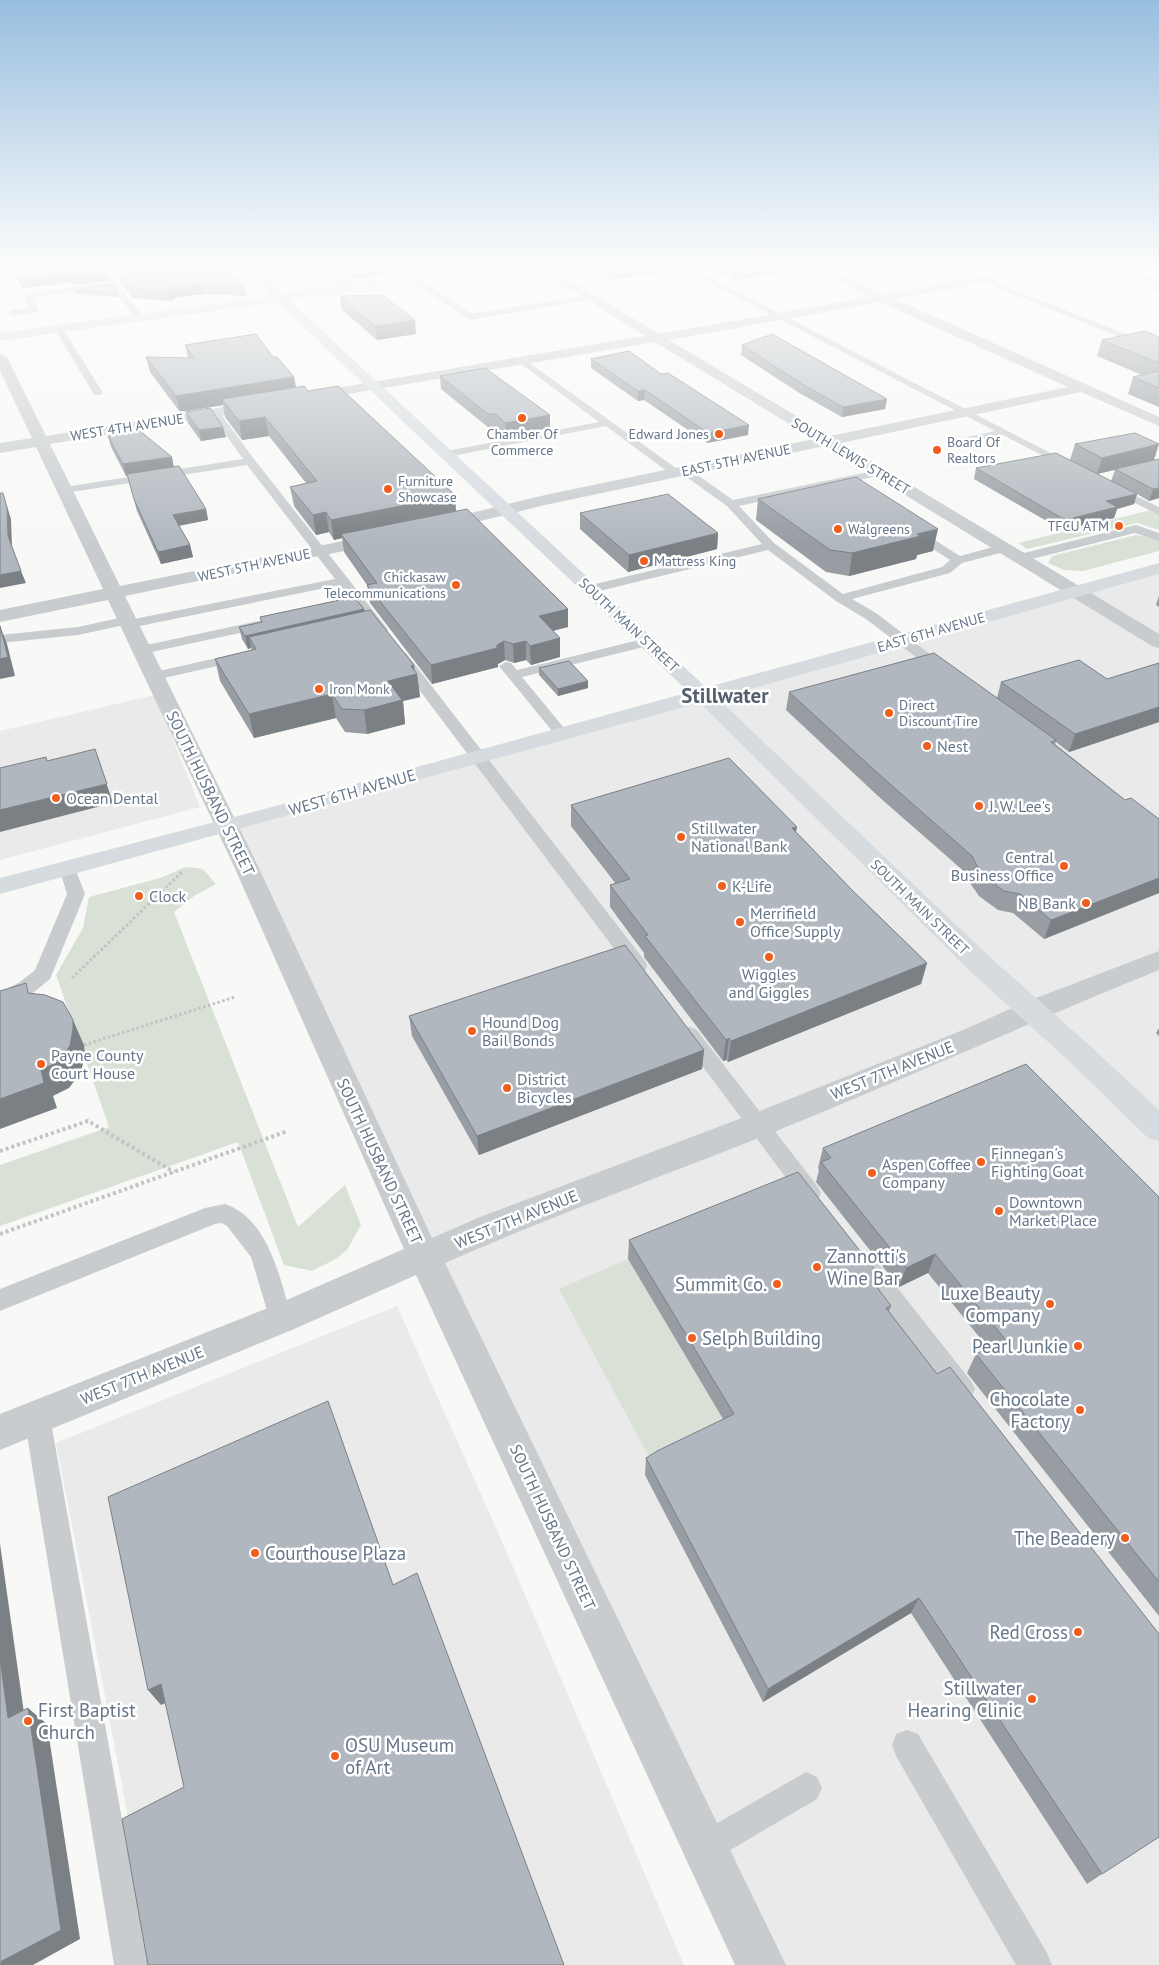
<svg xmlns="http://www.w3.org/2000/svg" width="1159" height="1965" font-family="'PT Sans',sans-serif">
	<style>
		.built { fill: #e9eae9 }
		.green { fill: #d9e1d6 }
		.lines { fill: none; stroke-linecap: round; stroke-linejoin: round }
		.path-far2 { stroke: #c1c3c6; stroke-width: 2; stroke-dasharray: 1 1; stroke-linecap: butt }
		.path-far1 { stroke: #c1c3c6; stroke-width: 3; stroke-dasharray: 2.5 2.5; stroke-linecap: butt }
		.path { stroke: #c1c3c6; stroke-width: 4; stroke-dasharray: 3 3; stroke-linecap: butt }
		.lane { fill: #c8cccf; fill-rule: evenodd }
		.street { fill: #c8cccf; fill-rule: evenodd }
		.secondary { fill: #d6dbe0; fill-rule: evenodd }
		.highway { fill: #d6dbe0; fill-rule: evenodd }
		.rail { stroke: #a8adb4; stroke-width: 2; stroke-dasharray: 4 2; stroke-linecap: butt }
		.wall { fill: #979da3; fill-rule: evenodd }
		.shaded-wall { fill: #7b8085 }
		.building { fill: #b0b7be; stroke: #7b8085 }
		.poi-dot { fill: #f05e1e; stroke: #fff; stroke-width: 2 }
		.labels { text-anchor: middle; stroke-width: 5; stroke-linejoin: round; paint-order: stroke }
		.far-street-label { font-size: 14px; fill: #657689; stroke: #fff }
		.far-poi-label { font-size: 14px; fill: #657689; stroke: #fff; text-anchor: start }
		.poi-label { font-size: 16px; fill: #657689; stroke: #fff; text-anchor: start }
		.street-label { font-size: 16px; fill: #657689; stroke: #fff }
		.near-poi-label { font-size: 19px; fill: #657689; stroke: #fff; text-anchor: end }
		.far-town-label { font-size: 21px; font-weight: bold; fill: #54606d; stroke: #fff }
	</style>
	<rect width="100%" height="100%" fill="#f8f9f6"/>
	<path class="built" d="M262,269h139l13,10 -124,17z
		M1159,568v1397h-411l-529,-1138z
		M155,695l45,112 -200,53v-129z
		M397,1306l107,240 180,419h-529l-42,-228 -57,-294z"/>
	<path class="green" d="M1151,510l8,4v16l-22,-7 -110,26 -9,-6z
		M1136,535l14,2 9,4v10l-76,20 -19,-1 -16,-7 4,-7z
		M186,867l17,2 13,15 -22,12 -20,16 124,315 47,-42 16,40 -14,25 -11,9 -24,12 -28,-6 -46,-123 -238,84v-61l109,-38 -53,-152 27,-47 6,-31 71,-19z
		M628,1259l102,172 -75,37 -96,-179z"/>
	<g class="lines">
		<path class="path-far2" d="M669,439h32"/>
		<path class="path-far1" d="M72,978l111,-107
			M84,1045l151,-48"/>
		<path class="path" d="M0,1151l88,-30 86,51
			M0,1234l288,-103"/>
		<path class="lane" d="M101,269h8l34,49 -1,2h-6l-23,-33 -77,10 -2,1 5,12 -1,2 -26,4 -4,-3 4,-3 18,-2 -5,-11 6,-4 79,-11z
			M318,269h9l9,9 24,9 -4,2 -26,-7z
			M395,269h9l68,45 120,-19 4,2 -4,2 -122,21z
			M683,269h10l383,197 -1,2h-8l-64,-33 -46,10 -4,-1 -1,-2 1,-2 42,-9z
			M950,269h11l198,78v6z
			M1115,269h12l32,11v5z
			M59,326l4,3 40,64 -2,2h-6l-2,-2 -38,-64z
			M524,359l156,112 5,-3 4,1 44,31 145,-30 4,1 1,2 -5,3 -139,30 35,37 69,51 99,-27 8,-7 -41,-27 -2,-2 2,-2h8l43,27 44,-12 4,1 2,3 -2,3 -46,12 -12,10 -98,26 24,14 71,54 2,3 -2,3h-10l-71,-54 -30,-18 -68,-51 -177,43 -4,-1 -2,-3 2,-3 175,-42 -35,-38 -46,-33 -5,3 -4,-1 -66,-49 -159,31 -4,-1 -1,-2 1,-2 4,-1 152,-29 -78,-58 -2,-2z
			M215,409l3,1 36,49 132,168 2,3 -2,3h-10l-36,-48 -210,43 -6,-3 -46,10 -78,8v-8l78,-8 50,-11 6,3 201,-40 -88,-114 -182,28 -6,-3 6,-3 178,-28 -33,-47z
			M1113,485l46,22v8l-50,-25 -2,-2 2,-2z
			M1136,525l23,8v8l-24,-8 -115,29 -6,-4 2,-3z
			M263,620l5,1 2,3 -2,3 -126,27 -7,-4 7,-4z
			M647,638l5,1 2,3 -2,3 -130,32 47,57 -2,3h-10l-58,-71 7,-4 5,1 6,7z
			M401,652l5,1 239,308 2,5 -2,5 -7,1 -7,-1 -235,-312 -2,-3z
			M239,653l5,1 2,3 -2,3 -89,20 -7,-4 2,-3z
			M67,863l6,1 2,4 10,26 -35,85 -16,13 -19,10 -7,2 -7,-2v-10l19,-10 15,-12 32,-76 -8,-26 2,-4z
			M689,1027l7,2 122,158 3,6 -3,6 -8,3 -8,-3 -120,-160 -3,-5 3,-5z
			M225,1204c44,15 55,75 67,115l-4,8 -8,3 -8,-3 -21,-70 -24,-31 -5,-3 -7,1 -215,87v-22l205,-81z
			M865,1254l8,3 98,124 4,8 -4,8 -9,4 -9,-4 -96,-126 -4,-7 4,-7z
			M37,1405l9,3 4,9 98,548h-34l-90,-548 4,-9z
			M907,1730l11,4 129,219 5,12h-36l-120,-209 -4,-11 4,-11z
			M806,1772l11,5 5,11 -5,11 -102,60 -11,5 -11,-5 -5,-11 5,-11z"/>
		<path class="street" d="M538,269h13l108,65 210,-37 -57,-28h15l56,25 141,-25h25l-5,3 -149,27 264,118v9l-78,-34 -240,51 318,191v14l-7,-2 -327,-200 -280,59 -105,26 -6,-1 -3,-4 3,-4 111,-27 269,-56 -159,-97 -348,59 -5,-1 -2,-3 2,-3 5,-1 338,-57zM880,302l188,85 -238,49 -161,-96z
			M0,353l7,4 39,79 214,-35 5,1 2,3 -2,3 -5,1 -210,35 70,142 258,-52 6,1 3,4 -3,4 -6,1 -253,52 131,266 176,376 48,-21 267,-101 221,-88 55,-25 136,-52v19c-131,53 -259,111 -390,164 -108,43 -218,82 -324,129l341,702h-51l-319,-690 -124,55 -292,120v-36l268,-106 136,-59 -172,-387 -124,-262 -108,22v-12l103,-21 -67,-142 -36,6v-10l32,-5 -32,-67z"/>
		<path class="secondary" d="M244,269h12l27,25 179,-25h31l-5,3 -199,28 421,391 282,268 97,86 70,65v31l-11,-3 -79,-77 -97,-88 -276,-274 -419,-397 -277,39v-8l271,-37z"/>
		<path class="highway" d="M1159,563v11l-398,112 -761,208v-16l268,-70z"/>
		<path class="rail" d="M1102,269l57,21"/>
	</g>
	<path class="wall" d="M11,269h213l21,17 2,10 -42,-2 -28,3 -7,4 -38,-3 -12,-17 -2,-8h-4l-6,-3 -3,2 3,9 -35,4 -1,-3 -50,6z
		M341,269h56v4l-45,6z
		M582,269h100v1l-70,9 -11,-7 -11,2z
		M714,269h75v3l-56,8z
		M76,290l41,3 2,4 -42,-3z
		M340,296l76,38 -39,6 -35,-30z
		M1159,337v70l-31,-13 5,-17 9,-2 -45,-19 5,-16z
		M185,345l111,42 12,4 147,104 1,16 112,98v18l-15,4 7,7v19l-29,8 -5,-5 -12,3 -9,-3 -7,4v3l-66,17 -62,-81 -3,-18 -23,-33 -2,-14 -8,2 -5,-8 -13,3 -22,-29 -4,-19 16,-4 -37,-47 -27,4 -17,-23 -2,-12 -43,7 -30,-40 -4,-15 42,1z
		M742,345l145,54 -2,10 -43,8 -41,-23 -60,-39z
		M591,359l70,15 87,61 -41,8 -63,-43 -6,1 -47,-33z
		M440,376l110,39v13l-44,8 -10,-9 -7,1 -48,-39z
		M186,412l40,25 -25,4 -13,-18z
		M108,436l66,30 32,43 2,11 -29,6 11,19 3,12 -32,7 -24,-53 -10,-36 -1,1 -15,-29z
		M1075,444l79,16 5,38 -10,3 -12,-7 -3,10 -17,5 -3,9 -52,12 -88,-51 2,-11 94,-8zM1115,470l-4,11 -14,-7z
		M758,499l175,52 -16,4 -1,4 -67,17 -23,-4 -70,-52z
		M580,513l138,20 -1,16 -89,23 -48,-43z
		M1159,596v11l-3,-2z
		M364,609v2l53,63 3,23 -17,4 2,23 -38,10 -22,-2 -9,-14 -82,20 -34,-57 -5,-22 37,-9 -1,-2 -3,1 -6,-10 -3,-12 22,-5 -1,-5z
		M1159,663v59l-90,30 -13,-10 -1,2 70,56 34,19v74l-115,46 -31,-26 -15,-3 -19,-14 -9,-13 -3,-9 -89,-78 -92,-86 3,-18 208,6 4,-16 106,-3z
		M539,668l49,20 -30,8 -19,-21z
		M571,805l225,27 57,59 74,72 -6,21 -193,78 -2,-2 -3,1 -79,-104v-4l-34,-46v-22l6,-1 -45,-58z
		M409,1016l295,34 -2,19 -223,86 -67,-119z
		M1159,1028v8l-3,-3z
		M823,1148l336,49v419l-192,-243 9,-19 12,-6 -60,-75 -29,14 -83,-105 3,-12 -1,-2z
		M629,1240l253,39 -4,10 13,17 -2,5 213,563 -15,10 -176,-271 -148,89 -118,-227 1,-17 77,-39 -95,-160z"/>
	<path class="shaded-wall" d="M102,269h6v1l-3,2 3,9 -35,4 -2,-10z
		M113,269h30l-29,4z
		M360,269h37v4l-45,6v-9z
		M590,269h11v3l-11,2z
		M624,269h58v1l-70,9v-8z
		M752,269h37v3l-56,8 1,-8z
		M69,272l3,10 -50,6 -3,-10z
		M203,284l2,10 -28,3 -7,4 -3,-10 7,-4z
		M415,320l1,14 -39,6 -2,-14z
		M294,377l3,15 -75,7 1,6 -43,7 -4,-16z
		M645,390l-1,10 -6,1v-10z
		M887,399l-2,10 -43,8 1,-10z
		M550,415v13l-44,8 -1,-13z
		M265,417l4,19 -27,4 -3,-19z
		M749,425l-1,10 -41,8 1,-10z
		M223,427l3,10 -25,4 -2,-11z
		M1159,444l-5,16 -57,14 5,-16z
		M172,457l2,11 -48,8 -3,-12z
		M1159,488v10l-10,3 4,-12z
		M3,493l8,26 1,29 -4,-12z
		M1137,494l-3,10 -17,5 -3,9 -52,12 3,-10 41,-19z
		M455,495l1,20 -115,19 1,4 -8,2 -3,-20z
		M206,509l2,11 -32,6 -3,-11z
		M326,512l3,20 -13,3 -3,-20z
		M938,529l-5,22 -16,4 -1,4 -67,17 3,-23 65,-19z
		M718,533l-1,16 -89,23 1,-17z
		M190,545l3,12 -32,7 -3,-12z
		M21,571l5,12 -26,5v-13z
		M364,609l2,13 -117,15 2,11 -3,1 -3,-13z
		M568,609v18l-29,7v-18z
		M0,626l7,18 8,32 -15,3z
		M560,638v19l-29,8 -1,-19z
		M504,641l1,19 -7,4v3l-66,17 -1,-19z
		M526,641v19l-12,3 -1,-19z
		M414,665l1,9h2l3,23 -17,4 2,23 -38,10 -3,-24 24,-29 23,-15z
		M588,681v7l-30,8v-7z
		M332,694l4,24 -82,20 -5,-24z
		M1159,707v15l-90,30 6,-18z
		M95,749l18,54 -113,29v-22z
		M797,827l-4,21 -1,-20z
		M1159,878v15l-115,46 7,-19z
		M927,963l-6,21 -193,78 3,-21z
		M73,1020l11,25 1,10 -4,17 -12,16 -16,8 4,12 -57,21v-30l41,-29z
		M729,1038l-3,22 -3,1 3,-21z
		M704,1050l-2,19 -223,86 -2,-19z
		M935,1254l-7,19 -29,14 7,-19z
		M882,1279l-7,19 -1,-15z
		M0,1544l27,190 -19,-16 -8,-59z
		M919,1598l-8,15 -148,89 5,-13z
		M161,1684l13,15 -13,6 -13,-15z
		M28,1708l19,16 33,215 -47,26h-33z"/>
	<path class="building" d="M14,269h90l1,2 -34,4 -2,-3 -50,6z
		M131,269h93l21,17 -42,-2 -29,3 -7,4 -38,-3 -11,-17z
		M610,269h14l-12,2z
		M729,269h23l-18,3z
		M112,284l5,9 -41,-3z
		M382,295l33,25 -40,6 -35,-30z
		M1145,331l14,6v26l-57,-23z
		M256,334l17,23h4l17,20 -118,19 -30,-39 48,1 -9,-13z
		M772,334l115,65 -44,8 -41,-23 -60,-39z
		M629,351l32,23 7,-1 81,52 -41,8 -63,-43 -7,1 -47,-32z
		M485,368l65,47 -45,8 -9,-9h-8l-48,-38z
		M1159,371v17l-26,-11z
		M304,386l4,5 30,-5 117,109 -124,25 -5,-8 -13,3 -23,-28 27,-6 -52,-64 -26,4 -17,-22z
		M210,408l13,19 -24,3 -13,-18z
		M140,431l32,26 -49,7 -15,-28z
		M1135,433l24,11 -57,14 -27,-14z
		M1056,453l81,41 -31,7 11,6 -52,13 -89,-52z
		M1159,459v29l-6,1 -38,-20z
		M179,466l27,43 -33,6 17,30 -32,7 -24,-53 -7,-25z
		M856,477l82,52 -21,5 4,2 -69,17 -22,-3 -72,-51z
		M0,493h3l4,15 1,28 13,35 -21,4z
		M668,494l50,39 -89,22 -49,-42z
		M467,509l101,100 -29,7 21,22 -30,8 -4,-5 -13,3 -9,-3 -7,4v3l-66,17 -64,-80 10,-2 -36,-49z
		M354,597l10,12 -119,27 -6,-9 23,-5 -2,-5z
		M370,610l44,55 -3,1 6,8 -29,7 14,19 -38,10 -22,-1 -10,-15 -83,20 -34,-55 41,-10 -7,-12z
		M0,626l8,31 -8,2z
		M934,653l122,87 -5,2 74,58 6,-2 28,21v59l-108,42 -31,-26 -16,-3 -19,-14 -9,-13 -4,-8 -90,-79 -93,-85z
		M1079,660l28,19 52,-16v44l-84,27 -74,-52z
		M569,661l19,20 -30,8 -19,-21z
		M95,749l12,35 -107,26v-42l46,-11 1,4z
		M729,758l68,69 -5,1 61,63 74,72 -196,78 -2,-3 -3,2 -81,-104 3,-1 -38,-50 20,-6 -59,-74z
		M625,945l79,105 -227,86 -68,-120z
		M26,983l2,10 17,2 18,7 10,18v9l-3,17 -12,16 -17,8 3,13 -44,16v-108z
		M1026,1064l133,133v385l-183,-228 29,-15 -70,-85 -29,14 -85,-106 10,-4 -8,-10z
		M798,1172l84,107 -8,4 17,23 -5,2 51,66 13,-7 209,267v203l-57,37 -183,-276 -151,91 -122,-231 11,-7 77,-37 -105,-174z
		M328,1401l65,184 24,-12 147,392h-416l-26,-146 62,-32 -23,-103 -13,6 -40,-193z
		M0,1659l8,59 20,-10 33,222 -61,32z"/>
	<linearGradient id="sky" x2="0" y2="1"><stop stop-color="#98bedf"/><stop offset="0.49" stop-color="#fcfcfb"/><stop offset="1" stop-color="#fcfcfb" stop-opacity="0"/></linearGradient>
	<rect width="1159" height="544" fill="url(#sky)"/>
	<g class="poi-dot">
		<circle cx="522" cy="418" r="5"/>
		<circle cx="719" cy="434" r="5"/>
		<circle cx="937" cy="450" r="5"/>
		<circle cx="388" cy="489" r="5"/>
		<circle cx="1119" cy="526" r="5"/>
		<circle cx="838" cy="529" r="5"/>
		<circle cx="644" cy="561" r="5"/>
		<circle cx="456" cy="585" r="5"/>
		<circle cx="319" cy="689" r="5"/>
		<circle cx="889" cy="713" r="5"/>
		<circle cx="927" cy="746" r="5"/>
		<circle cx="56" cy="798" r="5"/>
		<circle cx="979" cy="806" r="5"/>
		<circle cx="681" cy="837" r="5"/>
		<circle cx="1064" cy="866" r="5"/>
		<circle cx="722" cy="886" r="5"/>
		<circle cx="139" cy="896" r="5"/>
		<circle cx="1086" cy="903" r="5"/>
		<circle cx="740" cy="922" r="5"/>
		<circle cx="769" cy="957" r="5"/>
		<circle cx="472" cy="1031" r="5"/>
		<circle cx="41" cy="1064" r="5"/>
		<circle cx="507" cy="1088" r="5"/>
		<circle cx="981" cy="1162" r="5"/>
		<circle cx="872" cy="1173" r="5"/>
		<circle cx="999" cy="1211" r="5"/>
		<circle cx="817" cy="1267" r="5"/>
		<circle cx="777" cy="1284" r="5"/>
		<circle cx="1050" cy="1304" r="5"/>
		<circle cx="692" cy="1338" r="5"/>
		<circle cx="1078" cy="1346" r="5"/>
		<circle cx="1080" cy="1410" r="5"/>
		<circle cx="1125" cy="1538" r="5"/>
		<circle cx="255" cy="1553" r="5"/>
		<circle cx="1078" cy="1632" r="5"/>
		<circle cx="1032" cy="1699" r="5"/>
		<circle cx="28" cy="1721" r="5"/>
		<circle cx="335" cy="1756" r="5"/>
	</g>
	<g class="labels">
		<g class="far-street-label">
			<text transform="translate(127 427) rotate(-9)" y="5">WEST 4TH AVENUE</text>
			<text transform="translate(851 456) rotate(31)" y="5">SOUTH LEWIS STREET</text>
			<text transform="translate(736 460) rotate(-12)" y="5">EAST 5TH AVENUE</text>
			<text transform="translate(254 565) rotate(-12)" y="5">WEST 5TH AVENUE</text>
			<text transform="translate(629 625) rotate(43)" y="5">SOUTH MAIN STREET</text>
			<text transform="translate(931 632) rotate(-16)" y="5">EAST 6TH AVENUE</text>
			<text transform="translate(920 907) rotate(44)" y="5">SOUTH MAIN STREET</text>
		</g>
		<g class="far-poi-label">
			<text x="522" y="439" text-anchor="middle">Chamber Of<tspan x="522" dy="16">Commerce</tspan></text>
			<text x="709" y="439" text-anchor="end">Edward Jones</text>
			<text x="947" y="447">Board Of<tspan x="947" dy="16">Realtors</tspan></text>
			<text x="398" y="486">Furniture<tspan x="398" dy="16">Showcase</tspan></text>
			<text x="1109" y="531" text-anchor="end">TFCU ATM</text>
			<text x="848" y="534">Walgreens</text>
			<text x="654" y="566">Mattress King</text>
			<text x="446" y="582" text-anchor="end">Chickasaw<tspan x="446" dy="16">Telecommunications</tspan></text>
			<text x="329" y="694">Iron Monk</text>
			<text x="899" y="710">Direct<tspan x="899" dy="16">Discount Tire</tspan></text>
		</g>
		<g class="poi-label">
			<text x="937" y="752">Nest</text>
			<text x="66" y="804">Ocean Dental</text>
			<text x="989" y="812">J. W. Lee's</text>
			<text x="691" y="834">Stillwater<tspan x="691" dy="18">National Bank</tspan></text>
			<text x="1054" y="863" text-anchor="end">Central<tspan x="1054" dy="18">Business Office</tspan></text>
			<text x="732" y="892">K-Life</text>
			<text x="149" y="902">Clock</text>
			<text x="1076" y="909" text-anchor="end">NB Bank</text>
			<text x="750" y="919">Merrifield<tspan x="750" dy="18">Office Supply</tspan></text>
			<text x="769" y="980" text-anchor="middle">Wiggles<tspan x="769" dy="18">and Giggles</tspan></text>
			<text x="482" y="1028">Hound Dog<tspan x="482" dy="18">Bail Bonds</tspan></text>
			<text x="51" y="1061">Payne County<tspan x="51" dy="18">Court House</tspan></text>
			<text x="517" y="1085">District<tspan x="517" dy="18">Bicycles</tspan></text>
			<text x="991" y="1159">Finnegan's<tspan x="991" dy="18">Fighting Goat</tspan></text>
			<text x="882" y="1170">Aspen Coffee<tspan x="882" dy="18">Company</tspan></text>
			<text x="1009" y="1208">Downtown<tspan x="1009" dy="18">Market Place</tspan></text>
		</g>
		<g class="street-label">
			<text transform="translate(352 792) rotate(-16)" y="6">WEST 6TH AVENUE</text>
			<text transform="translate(211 793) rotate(64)" y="6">SOUTH HUSBAND STREET</text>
			<text transform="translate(892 1070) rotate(-22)" y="6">WEST 7TH AVENUE</text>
			<text transform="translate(380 1161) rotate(65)" y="6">SOUTH HUSBAND STREET</text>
			<text transform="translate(516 1219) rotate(-22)" y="6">WEST 7TH AVENUE</text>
			<text transform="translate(142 1375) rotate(-22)" y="6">WEST 7TH AVENUE</text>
			<text transform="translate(553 1527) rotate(65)" y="6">SOUTH HUSBAND STREET</text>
		</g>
		<g class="near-poi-label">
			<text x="827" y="1263" text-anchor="start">Zannotti's<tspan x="827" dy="22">Wine Bar</tspan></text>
			<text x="767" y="1291">Summit Co.</text>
			<text x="1040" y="1300">Luxe Beauty<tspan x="1040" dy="22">Company</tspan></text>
			<text x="702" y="1345" text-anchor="start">Selph Building</text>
			<text x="1068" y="1353">Pearl Junkie</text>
			<text x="1070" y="1406">Chocolate<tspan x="1070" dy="22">Factory</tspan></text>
			<text x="1115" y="1545">The Beadery</text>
			<text x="265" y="1560" text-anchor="start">Courthouse Plaza</text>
			<text x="1068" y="1639">Red Cross</text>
			<text x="1022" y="1695">Stillwater<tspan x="1022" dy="22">Hearing Clinic</tspan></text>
			<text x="38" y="1717" text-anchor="start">First Baptist<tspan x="38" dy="22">Church</tspan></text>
			<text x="345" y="1752" text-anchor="start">OSU Museum<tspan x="345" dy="22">of Art</tspan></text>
		</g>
		<g class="far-town-label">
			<text x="725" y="703">Stillwater</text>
		</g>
	</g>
</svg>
